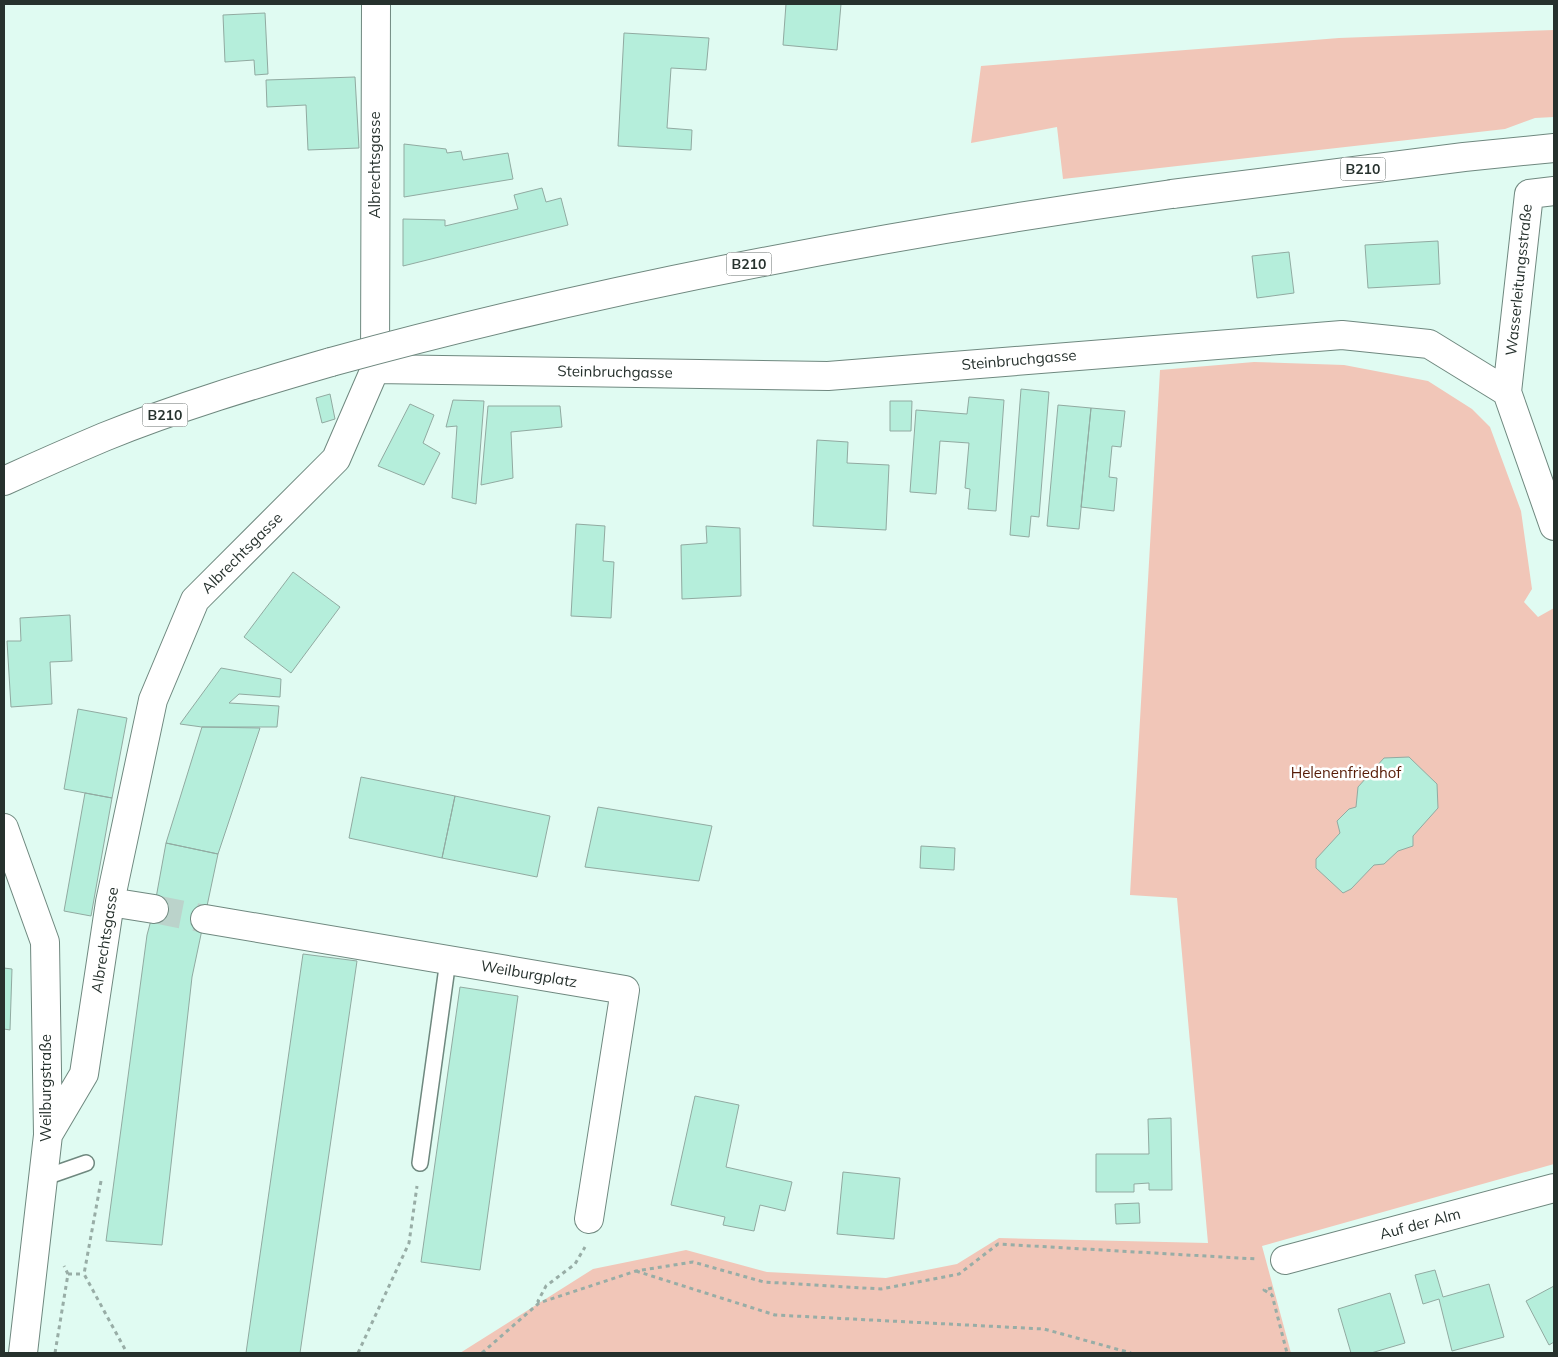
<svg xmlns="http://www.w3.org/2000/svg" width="1558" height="1357" font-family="Mulish,sans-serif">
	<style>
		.green { fill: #f1c6b8 }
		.building { fill: #b5eedb; stroke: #91aaa1 }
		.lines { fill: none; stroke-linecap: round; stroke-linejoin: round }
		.minor-tunnel { stroke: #bbd3cb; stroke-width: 28; stroke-dasharray: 28 14; stroke-linecap: butt }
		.service-casing { stroke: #6f887f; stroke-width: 18 }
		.minor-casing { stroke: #6f887f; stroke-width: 30 }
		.primary-casing { stroke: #6f887f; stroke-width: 30 }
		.path { stroke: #98ada6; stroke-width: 3; stroke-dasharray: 4 4; stroke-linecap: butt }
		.service { stroke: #fff; stroke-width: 15 }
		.minor { stroke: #fff; stroke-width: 28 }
		.primary { stroke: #fff; stroke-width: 28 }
		.primary-bridge-casing { stroke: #6f887f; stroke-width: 30; stroke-linecap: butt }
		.primary-bridge { stroke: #fff; stroke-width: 28 }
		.labels { text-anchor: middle; stroke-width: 5; stroke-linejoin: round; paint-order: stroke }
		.shield { fill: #fff; stroke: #676f6c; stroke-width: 1 }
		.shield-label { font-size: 14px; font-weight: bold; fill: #26312d }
		.street-label { font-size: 15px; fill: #26312d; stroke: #fff }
		.park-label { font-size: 15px; fill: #561b06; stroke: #fff }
	</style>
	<rect width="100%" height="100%" fill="#e0fbf2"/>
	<path class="green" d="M1554,30v87l-19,1 -30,11 -442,50 -6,-52 -86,16 10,-77 358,-28z
		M1254,362l90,3 84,16 44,28 18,18 31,84 11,78 -8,13 14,15 16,-9v556l-292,82 29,107h-831l133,-84 93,-19 81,22 119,6 71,-14 42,-26 209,5 -31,-345 -47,-3 30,-525z"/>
	<path class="building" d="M786,4h55l-4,46 -54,-5z
		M265,13l3,61 -13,1 -1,-15 -29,2 -2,-47z
		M624,33l85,5 -3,32 -35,-2 -4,60 25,2 -1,20 -73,-4z
		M355,77l4,71 -51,2 -2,-45 -39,2 -1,-27z
		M404,144l42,5 1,4 14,-2 2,9 45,-7 5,26 -109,18z
		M542,188l4,14 15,-4 7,27 -165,41v-47l42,1v6l73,-17 -4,-14z
		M1438,241l2,43 -72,4 -3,-43z
		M1289,252l5,41 -37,5 -5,-42z
		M1021,389l28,3 -10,125 -8,-1 -2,21 -19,-2z
		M330,394l5,25 -13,4 -6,-25z
		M969,397l35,3 -8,111 -28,-2 2,-20 -5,-1 4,-45 -29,-2 -4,53 -26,-2 6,-82 51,4z
		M453,400l31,1 -8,103 -24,-6 5,-72 -11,1z
		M890,401h22l-1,30h-21z
		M410,404l24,11 -11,28 17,10 -16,32 -46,-19z
		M1058,405l33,3 -12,121 -32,-3z
		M488,406h72l2,21 -51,5 2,46 -32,7z
		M1091,408l34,3 -4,36 -9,-1 -3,31 8,1 -3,33 -33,-4z
		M817,440l31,2 -1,21 42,2 -3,65 -73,-4z
		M576,524l29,2 -2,35 11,1 -3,56 -40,-2z
		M706,526l34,2 1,68 -59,3 -1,-54 26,-2z
		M293,572l47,35 -49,66 -47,-36z
		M70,615l2,46 -22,1 2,42 -41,3 -4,-66h14l-1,-23z
		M221,668l60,11 -1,18 -41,-3 -10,9 50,3 -2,21h-75l-22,-3z
		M78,709l49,9 -15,80 -48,-9z
		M202,727l58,1 -42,126 -52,-11z
		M1409,757l28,27 1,24 -25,28v10l-15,5 -14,13 -10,1 -23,24 -8,4 -27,-25v-9l24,-26 -3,-12 12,-12 7,-2 2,-20 26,-29z
		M361,777l94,19 -13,62 -93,-20z
		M85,793l27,5 -21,118 -27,-5z
		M455,796l95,20 -13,61 -95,-19z
		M598,807l114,19 -13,55 -114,-14z
		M166,843l52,11 -26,123 -30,268 -56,-4 41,-306 7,-26z
		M921,846l34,2 -1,22 -34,-2z
		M303,954l54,7 -57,392h-54z
		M4,968l8,1 -2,61 -6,-1z
		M460,987l58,9 -38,274 -59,-8z
		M695,1096l44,9 -13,62 66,15 -7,29 -25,-6 -6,26 -31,-6 2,-8 -54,-12z
		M1171,1118l1,72h-23v-7l-15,1v8h-38v-38h53l-1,-35z
		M843,1172l57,6 -6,61 -57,-5z
		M1139,1203l1,20 -24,1 -1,-20z
		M1435,1270l8,27 46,-13 15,53 -52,14 -13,-52 -16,5 -8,-29z
		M1554,1286v56l-5,3 -23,-44z
		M1390,1293l15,50 -34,10h-20l-13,-44z"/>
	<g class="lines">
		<path class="minor-tunnel" d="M154,909l51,10"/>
		<g class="service-casing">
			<path id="service" d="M420,1163l28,-203
				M43,1178l43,-15"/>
		</g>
		<g class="minor-casing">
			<path id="minor" d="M375,369l453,7 514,-41 87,9 78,48 47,134
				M1507,392l22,-198 25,-3
				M4,828l41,114 3,193 -25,218
				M110,902l44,7
				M205,919l420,71 -36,229
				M48,1135l36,-61 26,-172 43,-202 42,-100 141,-141 39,-90 1,-365
				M1285,1260l269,-72"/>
		</g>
		<g class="primary-casing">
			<path id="primary" d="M1172,194l292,-37 90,-9
				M4,481c33,-15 67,-30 100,-44 74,-30 151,-53 227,-75"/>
		</g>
		<path class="path" d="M101,1181l-17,93 43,79
			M636,1271l139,44 269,14 87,24
			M68,1274h16
			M1272,1288l-8,2 8,5 15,58
			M539,1303l-1,-2 8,-15 29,-22 10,-17
			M55,1353l13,-79 -4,-8
			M358,1353l51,-110 8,-57
			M482,1353l57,-50 97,-32 57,-9 71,20 117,7 78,-15 39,-30 259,15"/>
		<use href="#service" class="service"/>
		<use href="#minor" class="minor"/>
		<use href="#primary" class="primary"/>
		<g class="primary-bridge-casing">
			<path id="primary-bridge" d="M331,362c276,-76 558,-128 841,-168"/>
		</g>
		<use href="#primary-bridge" class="primary-bridge"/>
	</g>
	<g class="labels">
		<g class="shield">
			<rect x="1340.5" y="157.5" width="45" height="23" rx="4"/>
			<rect x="726.5" y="252.5" width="45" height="23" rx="4"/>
			<rect x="142.5" y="403.5" width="45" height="23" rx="4"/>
		</g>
		<g class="shield-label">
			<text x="1363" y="174">B210</text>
			<text x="749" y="269">B210</text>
			<text x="165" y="420">B210</text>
		</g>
		<g class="street-label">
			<text transform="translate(375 165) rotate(-90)" y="5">Albrechtsgasse</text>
			<text transform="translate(1519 280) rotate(-84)" y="5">Wasserleitungsstraße</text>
			<text transform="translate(1019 360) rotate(-5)" y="5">Steinbruchgasse</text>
			<text transform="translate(615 372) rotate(1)" y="5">Steinbruchgasse</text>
			<text transform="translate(242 553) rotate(-45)" y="5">Albrechtsgasse</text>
			<text transform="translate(105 940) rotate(-81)" y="5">Albrechtsgasse</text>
			<text transform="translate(529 974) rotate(10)" y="5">Weilburgplatz</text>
			<text transform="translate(46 1088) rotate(-90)" y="5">Weilburgstraße</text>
			<text transform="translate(1420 1224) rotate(-15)" y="5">Auf der Alm</text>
		</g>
		<g class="park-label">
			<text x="1346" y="778">Helenenfriedhof</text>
		</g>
	</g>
	<rect width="1558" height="1357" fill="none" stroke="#26312d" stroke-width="10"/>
</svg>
